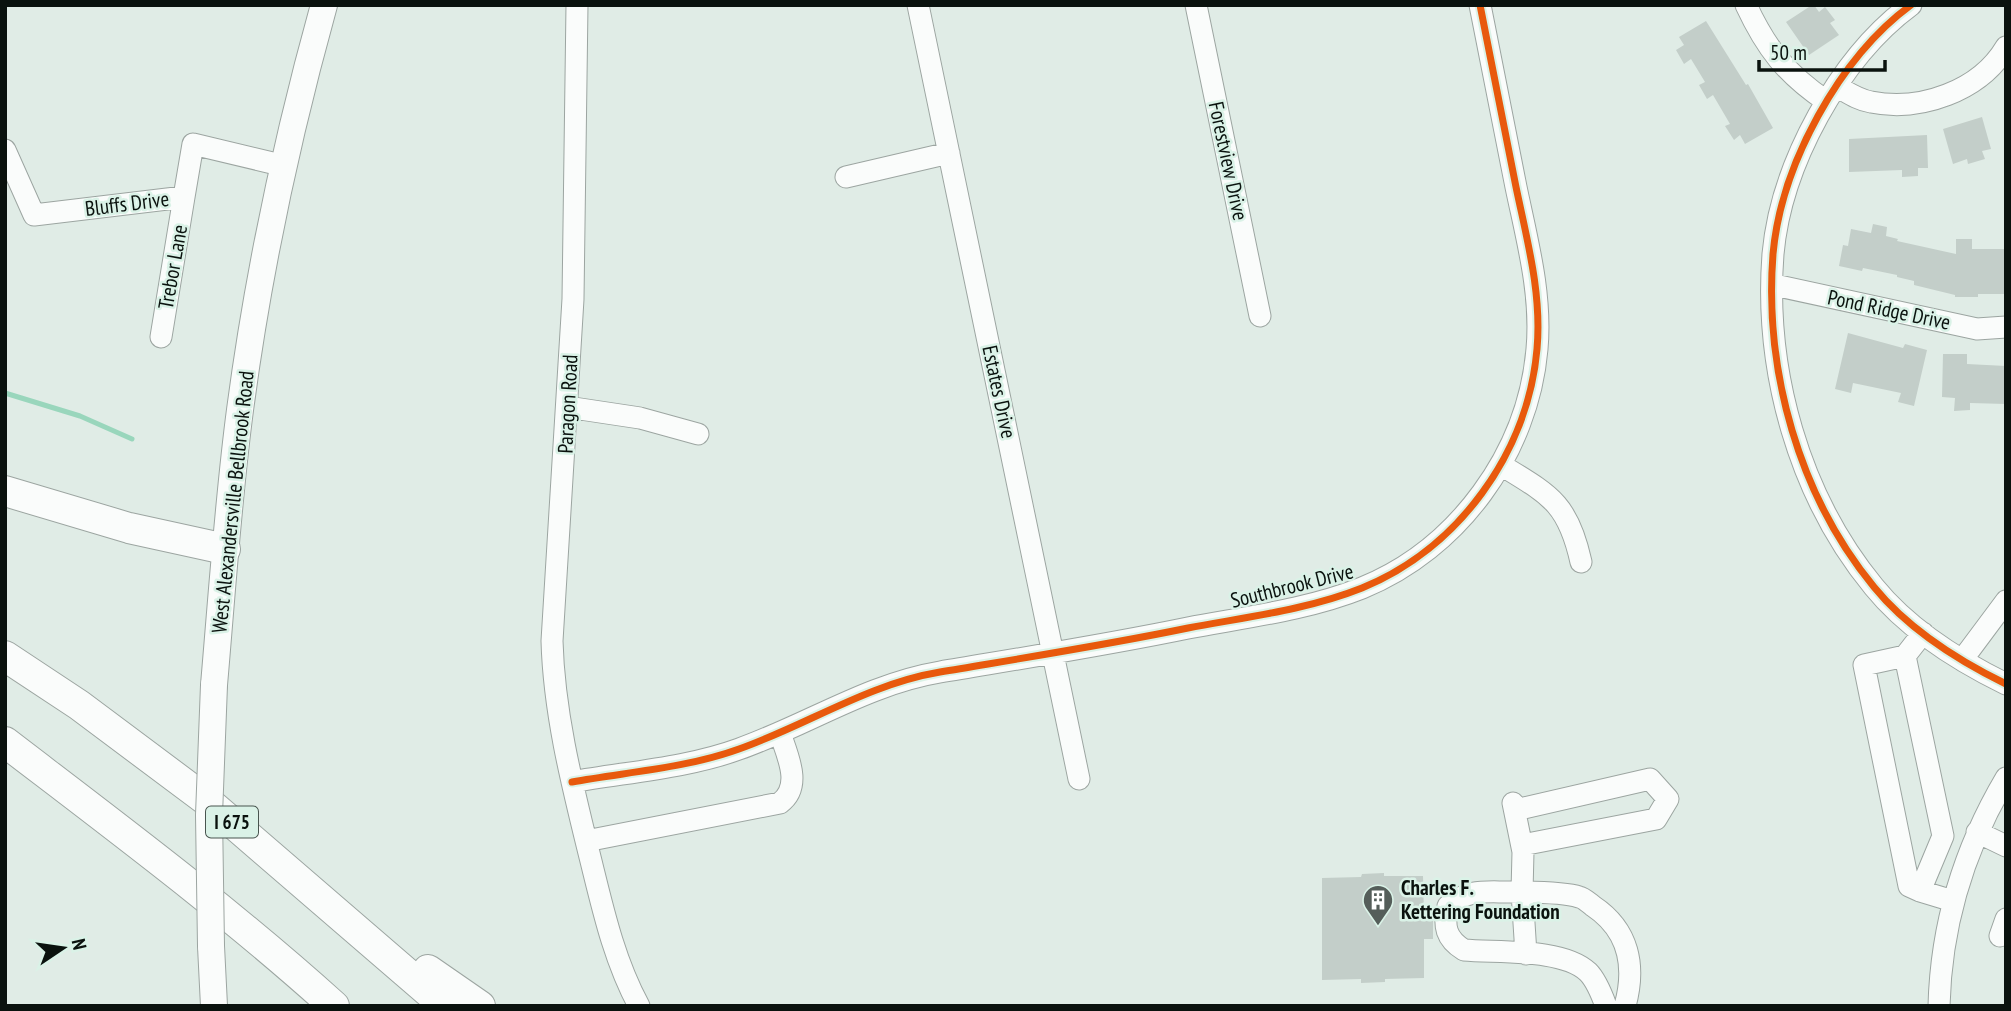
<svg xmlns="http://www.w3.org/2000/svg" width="2011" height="1011" font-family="'PT Sans Narrow',sans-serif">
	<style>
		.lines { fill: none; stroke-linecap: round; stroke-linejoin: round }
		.stream { stroke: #99d6bc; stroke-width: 5 }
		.building { fill: #c3cec9 }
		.minor-casing { stroke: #9ca5a1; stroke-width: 23 }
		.major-casing { stroke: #9ca5a1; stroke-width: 28 }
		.highway-casing { stroke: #9ca5a1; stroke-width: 32 }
		.minor { stroke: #fafcfb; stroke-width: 21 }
		.major { stroke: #fafcfb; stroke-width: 26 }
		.highway { stroke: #fafcfb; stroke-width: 30 }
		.major-bridge-casing { stroke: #9ca5a1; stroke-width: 28; stroke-linecap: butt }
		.major-bridge { stroke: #fafcfb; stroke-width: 26 }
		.cycleway-casing { stroke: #daf2e7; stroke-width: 11 }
		.cycleway { stroke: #e8590c; stroke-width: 7 }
		.labels { text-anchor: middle; stroke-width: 5; stroke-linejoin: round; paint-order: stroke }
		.shield { fill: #daf2e7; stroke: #48554f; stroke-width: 2 }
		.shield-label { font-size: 19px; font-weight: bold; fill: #0a120e }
		.street-label { font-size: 21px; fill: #0a120e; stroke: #daf2e7 }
		.poi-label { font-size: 21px; font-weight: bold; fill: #0a120e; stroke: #daf2e7; text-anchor: start }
	</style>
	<rect width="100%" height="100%" fill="#e0ece6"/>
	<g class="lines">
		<path class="stream" d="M5,393l75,23 52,23"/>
	</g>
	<path class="building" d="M1812,5h2l5,7 6,-5 10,13 -5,3 9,12 -30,20 -23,-33z
		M1706,21l40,64 2,-1 25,44 -28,16 -5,-9 -6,5 -9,-14 5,-2 -17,-29 -6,4 -8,-14 6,-3 -14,-23 -7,5 -8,-14 8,-5 -5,-8z
		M1982,117l9,32 -9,2 3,8 -17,5 -1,-5 -14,5 -10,-35z
		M1927,135l1,33h-10v8l-16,1v-7l-53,2v-33z
		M1873,224l14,3 -1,9 12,3 -1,2 59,13v-15h16v10h34v45h-28v3h-23v-2l-41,-10v-4l-17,-4v-2l-34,-7 -1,3 -23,-5 4,-21 5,1 3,-17 20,4z
		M1848,333l55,15 2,-4 22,6 -13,56 -16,-4 3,-9 -48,-10 -2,10 -16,-4z
		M1943,354h24v10l39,2v38l-36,-1v7l-16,1 1,-13 -13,-1z
		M1384,873v3h39l1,40h9v23h-9v39l-39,1v3l-24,1v-4l-39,1v-102l39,-1 1,-3z"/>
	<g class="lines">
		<g class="minor-casing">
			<path id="minor" d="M577,5l-4,294 -21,342c2,72 20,143 37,212 13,52 24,105 50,153
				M918,5l161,774
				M1196,5l64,311
				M1746,5c20,43 40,69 80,96
				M1911,5c-72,53 -130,160 -138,249 -9,117 26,242 101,333 35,43 83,73 132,97
				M1836,86c11,6 22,14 35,16 49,10 109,-11 135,-55
				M5,150l29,65 150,-18 9,-53 92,22
				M846,177l103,-24
				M1774,285l203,44 29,-2
				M161,337l23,-140
				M567,407l73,11 58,16
				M1501,465c49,30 67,38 80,97
				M1923,633l-18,23 38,180 -23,55 33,10
				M1905,656l-41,9 45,221 11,5
				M1962,660l44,-59
				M572,782c55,-10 115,-14 167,-33 68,-24 129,-65 201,-77 83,-14 166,-27 248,-44 58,-11 119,-18 174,-40 96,-39 166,-135 175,-239 5,-55 -10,-109 -21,-162 -12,-60 -24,-121 -36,-182
				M1513,803l10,49 -1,40 4,62
				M1515,810l135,-31 18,20 -12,20 -134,26
				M1977,832l29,14
				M586,841l194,-38c23,-17 7,-48 0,-70
				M2000,936l6,-17
				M1606,1006c-4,-11 -10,-26 -18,-34 -25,-24 -90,-19 -124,-22 -18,-11 -21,-24 -16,-44 20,-17 36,-14 61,-14 17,0 55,0 70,5 5,1 10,6 14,9 36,24 43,60 32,100
				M1939,1006c2,-82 25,-157 67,-228"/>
		</g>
		<g class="major-casing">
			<path id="major" d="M214,685c8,-92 14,-184 26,-275 18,-136 47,-272 84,-405
				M211,946l3,60"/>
		</g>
		<g class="highway-casing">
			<path id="highway" d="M5,491l124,37 96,21
				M5,656l74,49 127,95 239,206
				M5,742c111,85 225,170 329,264
				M428,970l52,36"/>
		</g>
		<use href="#minor" class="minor"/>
		<use href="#major" class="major"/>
		<use href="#highway" class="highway"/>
		<g class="major-bridge-casing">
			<path id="major-bridge" d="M211,946l-2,-131 5,-130"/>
		</g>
		<use href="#major-bridge" class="major-bridge"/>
		<g class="cycleway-casing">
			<path id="cycleway" d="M1911,5c-72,53 -130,160 -138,249 -9,117 26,242 101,333 35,43 83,73 132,97
				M572,782c55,-10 115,-14 167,-33 68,-24 129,-65 201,-77 83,-14 166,-27 248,-44 58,-11 119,-18 174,-40 96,-39 166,-135 175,-239 5,-55 -10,-109 -21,-162 -12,-60 -24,-121 -36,-182"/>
		</g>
		<use href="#cycleway" class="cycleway"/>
	</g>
	<defs>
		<g id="building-pin" transform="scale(1.575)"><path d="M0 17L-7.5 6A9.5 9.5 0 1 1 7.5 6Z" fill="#555e5a" stroke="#daf2e7"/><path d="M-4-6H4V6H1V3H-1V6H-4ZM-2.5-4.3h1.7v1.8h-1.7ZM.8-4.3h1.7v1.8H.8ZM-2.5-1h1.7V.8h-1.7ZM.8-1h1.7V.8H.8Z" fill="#fff"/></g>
	</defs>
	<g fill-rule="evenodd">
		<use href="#building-pin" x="1378" y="900"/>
	</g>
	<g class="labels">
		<rect class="shield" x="206" y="806.5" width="52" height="31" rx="5"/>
		<g class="shield-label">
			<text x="232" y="829">I 675</text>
		</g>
		<g class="street-label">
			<text transform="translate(1228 161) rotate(78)" y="7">Forestview Drive</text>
			<text transform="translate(127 204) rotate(-7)" y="7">Bluffs Drive</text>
			<text transform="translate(173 267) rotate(-80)" y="7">Trebor Lane</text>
			<text transform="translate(1889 310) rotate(12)" y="7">Pond Ridge Drive</text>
			<text transform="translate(999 392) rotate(78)" y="7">Estates Drive</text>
			<text transform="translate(568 404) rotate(-87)" y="7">Paragon Road</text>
			<text transform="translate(233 502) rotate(-84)" y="7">West Alexandersville Bellbrook Road</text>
			<text transform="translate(1292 586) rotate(-14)" y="7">Southbrook Drive</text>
		</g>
		<g class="poi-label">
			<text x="1401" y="895">Charles F.<tspan x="1401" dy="24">Kettering Foundation</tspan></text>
		</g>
	</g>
	<rect width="2011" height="1011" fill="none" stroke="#0a120e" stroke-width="14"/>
	<g transform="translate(63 948) rotate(77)" stroke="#daf2e7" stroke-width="5" paint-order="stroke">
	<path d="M0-5L12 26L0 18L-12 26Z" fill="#0a120e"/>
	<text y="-10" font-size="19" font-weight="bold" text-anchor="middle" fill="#0a120e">N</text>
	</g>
	<path d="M1759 60v10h126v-10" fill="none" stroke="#0a120e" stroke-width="3.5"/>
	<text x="1770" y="60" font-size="21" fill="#0a120e" stroke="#daf2e7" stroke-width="5" paint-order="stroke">50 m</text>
</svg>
